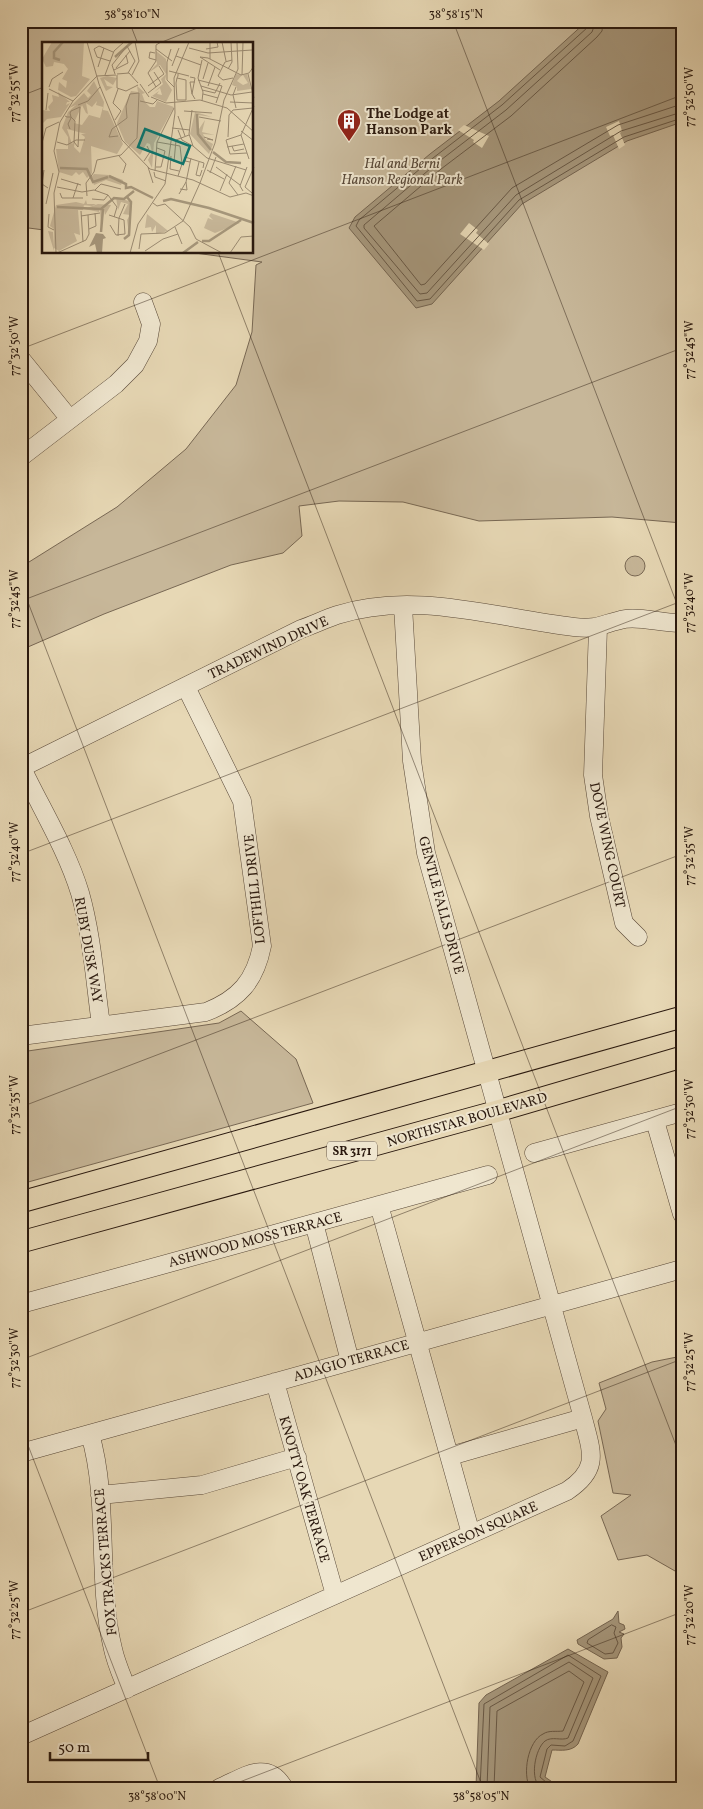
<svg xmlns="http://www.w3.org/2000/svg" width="703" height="1809" font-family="Vollkorn,serif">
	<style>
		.green { fill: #c7b799; stroke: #786854 }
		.water { fill: #a6977c; stroke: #746450 }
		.pier { fill: #e7d8b5 }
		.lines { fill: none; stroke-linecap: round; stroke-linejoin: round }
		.shore { stroke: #685845; stroke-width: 1 }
		.minor-casing { stroke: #584838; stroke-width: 19 }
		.major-casing { stroke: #29180e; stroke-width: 23 }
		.minor { stroke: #efe6cf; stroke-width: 18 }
		.major { stroke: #e7d8b5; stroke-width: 21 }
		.ticks { fill: none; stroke: #29180e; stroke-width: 1; stroke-opacity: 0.45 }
		.labels { text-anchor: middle; stroke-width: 4; stroke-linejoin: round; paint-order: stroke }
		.shield { fill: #efe6cf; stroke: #645648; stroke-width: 1 }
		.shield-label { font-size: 12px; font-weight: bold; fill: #29180e }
		.poi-label { font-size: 14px; font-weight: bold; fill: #29180e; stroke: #efe6cf; text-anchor: start }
		.park-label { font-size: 14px; font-style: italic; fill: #584838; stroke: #efe6cf }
		.street-label { font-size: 14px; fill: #29180e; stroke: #efe6cf }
		.inset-river { fill: none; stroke: #a6977c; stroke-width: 2.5 }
		.inset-road { fill: none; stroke: #9b8b72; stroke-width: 1 }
		.view { fill: #0f766e; fill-opacity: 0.15; stroke: #0f766e; stroke-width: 2.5 }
		.inset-edge { fill: none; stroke: #29180e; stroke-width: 2.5 }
		.neatline { fill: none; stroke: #29180e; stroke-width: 2 }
		.ticks-label { font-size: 12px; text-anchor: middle; fill: #29180e }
	</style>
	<rect width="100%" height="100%" fill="#e7d8b5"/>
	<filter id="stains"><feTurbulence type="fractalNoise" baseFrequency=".004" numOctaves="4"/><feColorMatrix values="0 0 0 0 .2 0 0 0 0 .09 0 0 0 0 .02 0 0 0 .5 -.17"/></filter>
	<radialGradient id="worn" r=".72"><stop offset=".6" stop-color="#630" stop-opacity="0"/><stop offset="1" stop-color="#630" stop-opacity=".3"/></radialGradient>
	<path class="green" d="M21,21h661v502l-70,-6 -133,4 -76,-19 -64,-1 -40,5 3,30 -19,17 -52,12 -127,49 -83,36v-83l96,-60 69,-58 50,-64 16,-53 4,-67 6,-3 -67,-9 57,-1v-208h-208v186l-23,-3z
		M625 566a10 10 0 1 1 20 0a10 10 0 1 1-20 0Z
		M241,1011l55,48 17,44 -292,81v-132l198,-29z
		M682,1356v200l-7,15 -28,-16 -29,5 -17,-44 30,-21 -18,-2 -15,-72 8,-12 -7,-26 53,-21z
		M257,1772l27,16h-65z"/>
	<path class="water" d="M587,21h95v101l-55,19 -105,63 -90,100 -16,4 -67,-80 6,-11 75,-63 69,-53z
		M618,1611l1,12 5,2 1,4 -6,3 5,2 -3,4 1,9 -5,11 -13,1 -26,-15 -1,-4 36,-21z
		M568,1649l40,23 -30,72c-7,8 -17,6 -26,6l-7,27 16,11h-85l3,-85 7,-8z"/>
	<path class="pier" d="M619,121l3,10 -2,2 5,12 -6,4 -6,-14 -3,1 -4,-9z
		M464,125l25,11 -7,12 -9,-6 1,-2 -16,-10z
		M469,223l9,7 -2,3 13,11 -5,6 -24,-16z"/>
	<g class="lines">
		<path class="shore" d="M590,21l-2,6 -86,78 -69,53 -74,62 -3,6 61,75 13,-2 89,-99 105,-63 58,-19
			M596,21l-4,11 -86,78 -69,53 -73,62v3l56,66 7,-1 89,-98 105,-64 61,-19
			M603,21l-1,10 -5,6 -86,79 -70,53 -67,57 47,59 4,-1 87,-96 106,-63 64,-21
			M612,1625l4,2 -2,6 4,10 -5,10 -8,1 -18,-11 1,-3z
			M480,1788l4,-84 84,-49 33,21 -28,65 -8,5 -14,-1 -4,4 -7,28 13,11
			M487,1788l3,-81 79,-45 24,16 -25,60c-7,3 -16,-2 -23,3 -10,8 -16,39 -4,47
			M494,1788l3,-77 72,-40 15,11 -21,49c-7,1 -14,-1 -20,3 -15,7 -21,40 -13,54"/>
		<g class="minor-casing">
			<path id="minor" d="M21,359l48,59
				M21,457l95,-73 19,-19 13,-24 3,-17 -8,-22
				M598,628l-5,147 6,41 25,107 14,14
				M21,768l280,-139c12,-4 24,-10 36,-14 77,-25 159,3 237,12 24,3 30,-4 51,-8 16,-3 39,5 57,4
				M22,768c19,40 45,82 58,125 12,42 15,89 21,132
				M21,1036l185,-24c33,-13 49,-31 56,-66l-20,-145 -56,-114
				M655,1121l27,93
				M534,1153l148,-41
				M379,1205l92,329
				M314,1223l36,138
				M21,1304l467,-129
				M275,1382l60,213
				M90,1434c20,69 6,146 23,215 3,14 9,27 14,40
				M21,1453l661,-184
				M450,1456l133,-38
				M100,1495l102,-10 95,-28
				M21,1736l546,-245c33,-22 25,-38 16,-73l-157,-565 -14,-92 -9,-155
				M219,1788c24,-10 48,-30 65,0"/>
		</g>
		<g class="major-casing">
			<path id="major" d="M21,1202l661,-185
				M21,1242l477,-131 184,-54"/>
		</g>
		<use href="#minor" class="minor"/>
		<use href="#major" class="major"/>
	</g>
	<path class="ticks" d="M129,21l9,23M453,21l229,596M157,44l58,-23M21,96l23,-9M218,252l464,1209M21,349l661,-254M21,584l462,1204M21,601l661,-253M21,854l661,-253M21,1107l661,-253M21,1360l661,-254M21,1427l139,361M21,1613l661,-254M224,1788l458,-176"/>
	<defs>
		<g id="building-pin" transform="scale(1.25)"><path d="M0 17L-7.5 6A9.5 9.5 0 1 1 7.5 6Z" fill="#8f2418" stroke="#efe6cf"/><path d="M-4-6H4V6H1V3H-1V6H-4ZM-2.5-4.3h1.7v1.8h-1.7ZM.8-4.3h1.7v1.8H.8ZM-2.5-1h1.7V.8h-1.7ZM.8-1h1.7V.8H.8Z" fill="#fff"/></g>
	</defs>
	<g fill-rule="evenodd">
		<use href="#building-pin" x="349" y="121"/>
	</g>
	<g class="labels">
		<rect class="shield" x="327" y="1141.5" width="50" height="19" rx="4"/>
		<g class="shield-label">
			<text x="352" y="1155">SR 3171</text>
		</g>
		<g class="poi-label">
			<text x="366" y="118">The Lodge at<tspan x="366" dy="16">Hanson Park</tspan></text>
		</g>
		<g class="park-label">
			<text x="402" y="168">Hal and Berni<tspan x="402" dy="16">Hanson Regional Park</tspan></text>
		</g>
		<g class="street-label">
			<text transform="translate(268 647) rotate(-25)" y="5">TRADEWIND DRIVE</text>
			<text transform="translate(608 845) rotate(78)" y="5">DOVE WING COURT</text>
			<text transform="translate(254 889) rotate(-96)" y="5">LOFTHILL DRIVE</text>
			<text transform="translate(442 905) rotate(75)" y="5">GENTLE FALLS DRIVE</text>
			<text transform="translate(89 950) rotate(80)" y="5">RUBY DUSK WAY</text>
			<text transform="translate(467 1119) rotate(-16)" y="5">NORTHSTAR BOULEVARD</text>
			<text transform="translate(255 1239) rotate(-15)" y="5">ASHWOOD MOSS TERRACE</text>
			<text transform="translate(351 1360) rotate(-16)" y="5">ADAGIO TERRACE</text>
			<text transform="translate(305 1489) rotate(74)" y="5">KNOTTY OAK TERRACE</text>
			<text transform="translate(478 1531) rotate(-24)" y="5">EPPERSON SQUARE</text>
			<text transform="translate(105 1562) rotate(-95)" y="5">FOX TRACKS TERRACE</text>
		</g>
	</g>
	<g transform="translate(42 42)">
		<rect width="211" height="211" fill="#e7d8b5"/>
		<path d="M10,0h32l-2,34 8,3 -14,17 -5,1 -13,-7 1,-8 7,6 1,-7 -5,-2 6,-10 -4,-5 -10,-2 -1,4 -7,1 -4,-8zM114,9l10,8 1,13 -2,8 7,10 -6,12 -14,-6 7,-5 -2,3 5,1 -2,-7 -6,4 9,-8 -2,-5 5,-5 -6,-9 -12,8 9,-9zM194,32l6,1 -5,6 6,4 5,-2 -5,-8 4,-1 4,15 -14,2v-4l-5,-2zM65,34l10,2 -4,7 -9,-6 3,7 6,1 -7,4 -6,-13zM52,39l10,21 -1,8 5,1 15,33 -6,10 -26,-8 1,27 -5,5 -4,-6 -4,3 -3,-3 -4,4 -13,-4 -3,-23h12v-12l-6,-9 6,-16 8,-7 -7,3 15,-15 4,5 3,-3 -4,-4zM55,59l-1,4 7,2 -3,11 -11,-3 -7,10 -8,-2 8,-18 4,8 2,1 -2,-11 6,4zM25,87l19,5h-5l4,3 -5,16 -6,-6 1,-7 -3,4zM95,44l8,7 -3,1 3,8 5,5h5l2,-6 17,6 -20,36 -2,25 -4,-8 4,-8 -2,-8 -3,-1 -7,12 -15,-13 -8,-19 14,-32 7,1zM16,50l12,10h-3l-1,3 4,-2 -9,14 -14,2 -5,5v-14l16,2 -8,-1 -2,-4 5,-6 -1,-6 7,2zM153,70l17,5 -14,-2 1,14 6,-9 -3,12 13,3 -12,-1 3,6 7,4 -4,10 -19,-20zM52,132l15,1 14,5 -2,5 -15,-5 -12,5 -3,-8zM74,155l16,5 -3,32 -2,-14 3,-5 -7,-1 5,-10 -7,-2 -3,8zM44,158l1,4h9l-4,2 -18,-2 10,1 -1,5h-5l2,25 -6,-2 3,8 -18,10 -5,-3v3l-6,-20 5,1 1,14v-17l-4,-3 6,-21 20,-3 8,2zM56,162l13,1 -6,10 -1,-5 -3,21 -1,-23 -1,4 -15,-3zM169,171l2,1 27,9 -25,10 -11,-5 4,-10 5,2 -4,-4zM105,172l20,16 1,1 -12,3v-9l-4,7 -1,-5 -6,1z" fill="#c7b799" fill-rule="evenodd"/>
		<path d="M54,191l7,1 3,4 -3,1 -1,14h-5l-2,-9 -6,3z" fill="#a6977c"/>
		<path class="inset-river" d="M73,15l17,-15M18,18l-6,-2v-6l9,-10M155,72l1,20 13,16M171,110l13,10 15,1M18,126l27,1 6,13 15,-5M67,134l17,8v4l5,-1 22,11M121,159l8,-2 38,9 45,15M15,165l44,2 13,-11 10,1 10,-8M59,190l2,-23M82,197l5,-4 2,-33 -4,-5M160,199h7l32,-21M141,211l15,-11"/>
		<path class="inset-road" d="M45,0l12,42 23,56 28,29 43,11 37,17 16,-4 8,3M180,0l4,19M168,1v16M147,6l19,5 44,-3M114,7l16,12M129,7l-4,13v18l7,7M164,7l12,-2 -1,-5M113,11l-5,-1 -1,6 7,2M134,14l25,9M190,18l-7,2 -7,14 5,4 10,-2M68,19l-13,-4 -3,-8 5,-3 14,6M130,24l7,-18M56,25l6,-19M74,26l14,-17M186,27l4,-7 -1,-20M72,28l14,-7 -2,-8M178,28l-20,-13 8,1 33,17 8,-2 5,-7M127,29l20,5M73,32l-3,-9 15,-19 8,15 -7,12M75,32l12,-1 9,10M206,32l6,24M63,33l9,-24 10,-9M75,33v13l9,3 12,-6M90,33l7,-14 -4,-19M200,33l1,-33M55,34l19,-1M148,35l5,1 -3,16 3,5M135,36l9,2v20h-9l-1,-17 1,-5 1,-2v-2M161,37l5,-16M156,38l24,6 -6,17M98,42l9,13M106,44l16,-12 -5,-8M159,44l30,9 21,-3M166,44l7,-19M7,45l3,-8 11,-7M114,45l-8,-14 8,-12v-16l5,-3M194,45l-3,8 3,13M7,47l24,12M160,48l13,3 5,-10M106,51l13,-10 -7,-11M150,52l-2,-12h5M161,52l15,4M109,55l15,6 34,-3 27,8 27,24M98,59l13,3 4,-4M160,59l1,-9 -5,-14 4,-18M188,60l24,1M36,63l10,-4 12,-14M4,68l2,-17M142,69l28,2M23,74l2,1h4l4,4 -1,21 4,5 2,-40 -9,4 -1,2 1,4v1l-3,6 2,5M136,74l7,20M157,75l22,4M73,78l6,-9 -8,-8 5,-14M18,80l13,-21 24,-25M130,86l18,2M136,88l4,10 11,6 -4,-12 3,-24M199,89l13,10M199,93l8,24M162,95l9,3 -6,-1M186,95l1,-22 4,-5 20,-2M15,100l10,3 9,-5h9M115,100l23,4 2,18 -4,12M0,101l4,-15 13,-6M151,104l14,12 39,12M190,104l2,5 10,-2M185,105l17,-3M205,111l-17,1 -4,-14 15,-5 13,-29M77,114l7,8 -3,9M129,114l-1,13 9,2M102,119l6,-9 -3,-6M132,120l2,-22 13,-5M148,120l-5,-1v-4l19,6 -1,5M157,120l-3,13 4,1 2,-6M194,124l-7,17 9,12M106,125l5,16M114,125h5l4,-16 -8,-3M174,125l24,18M2,128l-2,14 6,4M165,128l17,9M113,129l2,-29 17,-34M112,130l1,5 11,4M168,131l6,-16M19,137l20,6M158,141l15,-40 9,-43 14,-31 -1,-27M15,145l25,5 12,-2 14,5 9,12 -3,10M138,147l7,1 -1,-8M53,148l6,-6 20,5M178,149l7,-17M201,149l-3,-5 7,-19M18,151l2,5h21M210,151l-7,-6 9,-20M137,152l7,-12 5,-24M45,154l-1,-13 8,-11 3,-12 24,-5 16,-17 2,-45 -9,1 -4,12 1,12 -15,11 -3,8 9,-1M31,156l5,-15M50,157l12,1 4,-5M111,161l4,3 8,-2 25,23 6,12 26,14M4,162l7,-31M39,169l2,31M7,172l-1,13 6,3M67,173l15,5 1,14 -9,1 -6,-10M39,174l19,-3M133,185l7,17M47,187l7,-3 -1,-13M76,194l1,-18 6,-14M97,207l2,-15 24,-1 18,-12 17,-38M103,209l18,-12 15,-5M14,211l-2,-60 5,-21 -5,-21 6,-29M15,211l29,-13 3,-6 -1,-19M88,211l8,-29 27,-40 10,-71 -1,-35 15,-36M188,211l11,-16 13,-1"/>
		<path class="view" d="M103,87l45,17 -7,18 -45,-17z"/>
		<rect width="211" height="211" class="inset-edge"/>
	</g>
	<rect width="703" height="1809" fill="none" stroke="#e7d8b5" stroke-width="55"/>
	<path d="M50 1752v8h98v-8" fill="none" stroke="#29180e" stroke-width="2.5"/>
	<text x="58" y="1752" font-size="15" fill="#29180e" stroke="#efe6cf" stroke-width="4" paint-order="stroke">50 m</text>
	<rect x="28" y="28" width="648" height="1754" class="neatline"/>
	<g class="ticks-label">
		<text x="132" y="18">38°58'10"N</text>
		<text x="456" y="18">38°58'15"N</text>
		<text transform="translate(14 93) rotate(-90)" y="4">77°32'55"W</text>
		<text transform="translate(689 97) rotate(-90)" y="4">77°32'50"W</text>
		<text transform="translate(14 346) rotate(-90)" y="4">77°32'50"W</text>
		<text transform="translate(689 350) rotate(-90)" y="4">77°32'45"W</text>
		<text transform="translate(14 599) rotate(-90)" y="4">77°32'45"W</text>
		<text transform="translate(689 603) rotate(-90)" y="4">77°32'40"W</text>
		<text transform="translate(14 852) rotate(-90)" y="4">77°32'40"W</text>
		<text transform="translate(689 856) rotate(-90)" y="4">77°32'35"W</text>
		<text transform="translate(14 1105) rotate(-90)" y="4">77°32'35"W</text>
		<text transform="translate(689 1109) rotate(-90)" y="4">77°32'30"W</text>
		<text transform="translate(14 1358) rotate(-90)" y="4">77°32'30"W</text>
		<text transform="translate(689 1362) rotate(-90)" y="4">77°32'25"W</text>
		<text transform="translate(14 1610) rotate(-90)" y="4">77°32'25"W</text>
		<text transform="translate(689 1615) rotate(-90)" y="4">77°32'20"W</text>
		<text x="157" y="1800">38°58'00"N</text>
		<text x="481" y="1800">38°58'05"N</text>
	</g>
	<rect width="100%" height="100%" filter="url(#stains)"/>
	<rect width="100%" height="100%" fill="url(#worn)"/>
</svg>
